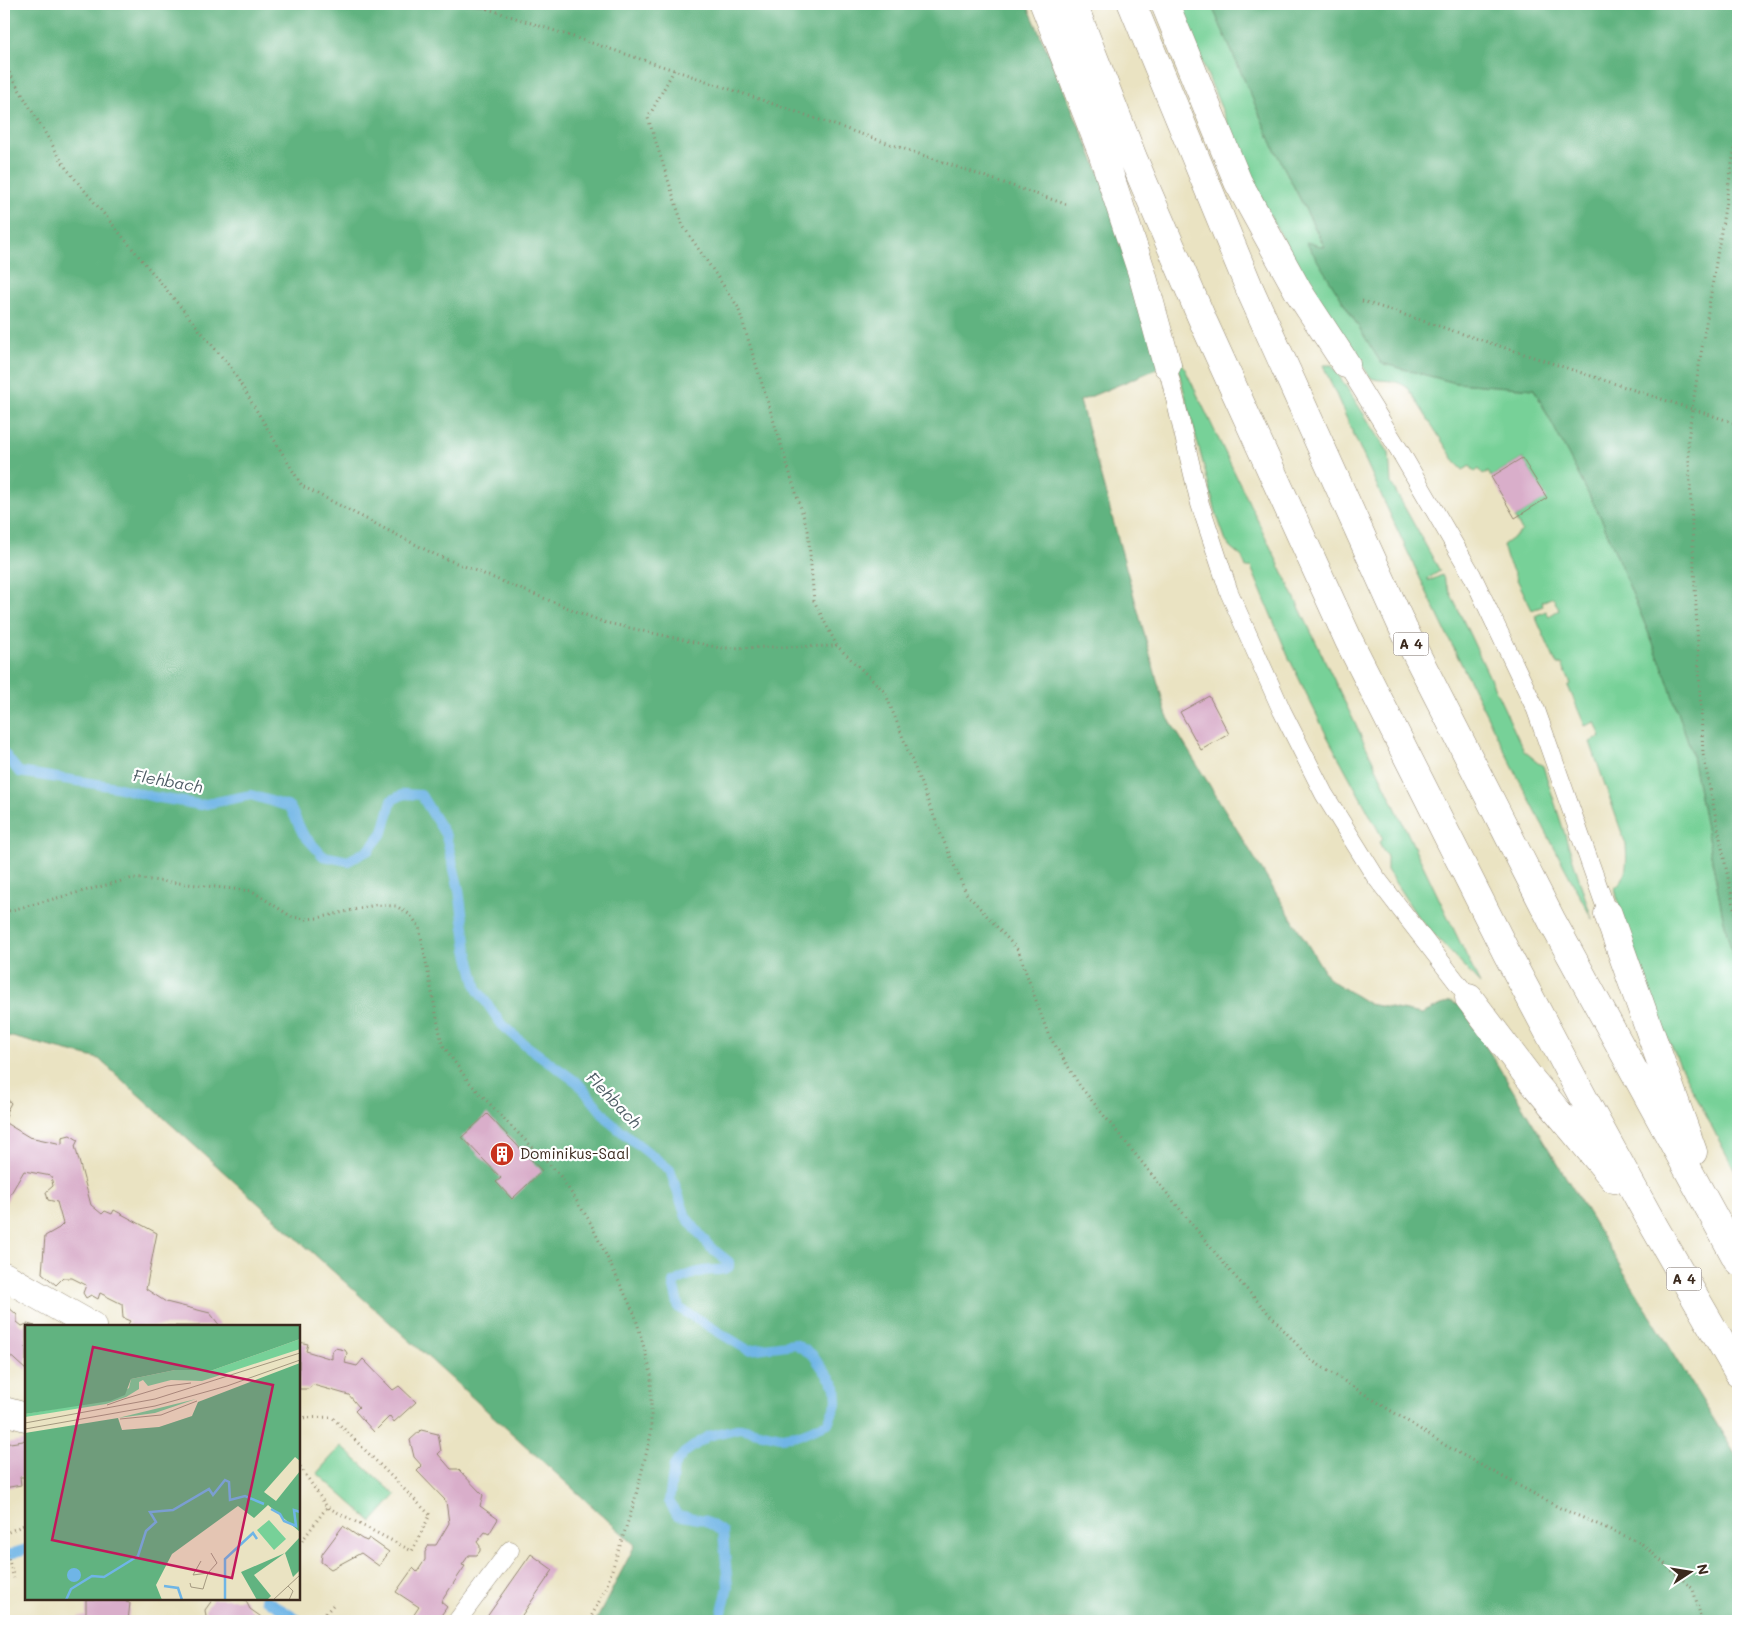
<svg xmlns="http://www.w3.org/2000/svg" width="1742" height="1625" font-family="Mali,sans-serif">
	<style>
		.green { fill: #77d198; stroke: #597e5b }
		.forest { fill: #61b380; stroke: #4e6e4f }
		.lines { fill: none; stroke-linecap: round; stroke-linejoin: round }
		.stream { stroke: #6fb5e6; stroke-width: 10 }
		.building { fill: #d9aeca }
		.lane-casing { stroke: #928670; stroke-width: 19 }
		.street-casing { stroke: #928670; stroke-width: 29 }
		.highway-casing { stroke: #928670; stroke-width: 29 }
		.path { stroke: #928670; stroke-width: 3; stroke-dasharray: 1 4; stroke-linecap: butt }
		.lane { stroke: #fff; stroke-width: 18 }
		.street { stroke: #fff; stroke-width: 28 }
		.highway { stroke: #fff; stroke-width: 28 }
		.labels { text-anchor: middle; stroke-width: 4.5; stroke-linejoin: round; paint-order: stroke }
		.shield { fill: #fff; stroke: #766a62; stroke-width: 1 }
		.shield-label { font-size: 14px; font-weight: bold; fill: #3b2a1e }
		.poi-label { font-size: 15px; fill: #3b2a1e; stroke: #fff; text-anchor: start }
		.water-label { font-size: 16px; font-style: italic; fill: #4d5b64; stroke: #fff }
		.inset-river { fill: none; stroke: #6fb5e6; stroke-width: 2.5 }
		.inset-road { fill: none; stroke: #a49980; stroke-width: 1 }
		.view { fill: #c2185b; fill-opacity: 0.15; stroke: #c2185b; stroke-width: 2.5 }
		.inset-edge { fill: none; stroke: #3b2a1e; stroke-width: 2.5 }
	</style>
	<rect width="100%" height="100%" fill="#fff"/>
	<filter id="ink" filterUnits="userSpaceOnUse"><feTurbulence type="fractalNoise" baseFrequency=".02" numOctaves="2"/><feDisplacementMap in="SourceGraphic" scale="10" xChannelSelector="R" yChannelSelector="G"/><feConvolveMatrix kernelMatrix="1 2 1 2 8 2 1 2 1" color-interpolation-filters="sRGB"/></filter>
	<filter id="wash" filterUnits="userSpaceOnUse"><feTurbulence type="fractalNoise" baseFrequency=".0096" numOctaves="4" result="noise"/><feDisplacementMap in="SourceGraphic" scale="20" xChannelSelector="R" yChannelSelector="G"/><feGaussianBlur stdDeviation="1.12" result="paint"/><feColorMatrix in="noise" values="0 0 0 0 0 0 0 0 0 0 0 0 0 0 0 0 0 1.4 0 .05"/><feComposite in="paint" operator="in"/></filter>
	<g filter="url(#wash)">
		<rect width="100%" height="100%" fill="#eae3c2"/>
		<path class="green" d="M1178,4h33l64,146 50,98 -18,-5 74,120 75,20 78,6 68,131 61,148 28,82 32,167 15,60v199c-19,-35 -37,-70 -55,-105 -28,-58 -55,-119 -68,-183 13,-10 12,-28 11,-43l-36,-103 11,-5 -6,-15 -10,4 -17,-40 3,-2 -9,-20 -5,1 -22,-49 11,-5 3,5 10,-6 -6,-13 -11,5 1,4 -11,4 -25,-51 -4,-14 19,-14 -7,-13 31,-20 -24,-40 -31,19 -3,-5 -5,2 -4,-5 -4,3 -5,-6 -7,4 -7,-7 -48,-75c-15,-11 -23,-5 -37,-10l-50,-73 -51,-89 -23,-46z
			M1173,344l307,640 -63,-68 -30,-46v-13l-8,-15 4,-3 -56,-103 -39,-80 -37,-89 -5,1 -4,-11 -12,-10 -4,-6 -9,-25 -41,-155z
			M1323,365h9l57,88 2,30 49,88 -13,8 2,2 13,-6 82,176 19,15 49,153c-97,-181 -187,-366 -269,-554z
			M341,1446l55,49 -24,27 -55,-49z"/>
		<path class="forest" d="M4,4h1023l146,340 3,17 -96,40 87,315 162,263 40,25 53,10 28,-13 12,6 276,452v162h-1142l39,-76 -536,-486 -95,-24z
			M1211,4h527v973l-15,-60 -32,-167 -28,-82 -61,-148 -68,-131 -78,-6 -75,-20 -75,-121 19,5 -50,-97z"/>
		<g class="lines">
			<path class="stream" d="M4,753l15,19 97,15 38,10 47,8 50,-10 39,12 13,27 20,22 25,5 21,-11 14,-18 9,-32 12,-6 17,1 25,41 13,54 8,59 10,40 25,36 22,19 54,39 33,40 59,47 16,47 24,30 19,15v5c-8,5 -17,2 -25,4 -12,2 -21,6 -31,12l6,25 69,42 47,-6 18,11 23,32 1,15 -9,21 -30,12 -17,2 -41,-9 -32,8 -24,17 -10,13 -5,35 8,14 27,5 19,12 5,55 -8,34
				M4,1556l22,-7
				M265,1599l35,22"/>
		</g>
		<g id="blocks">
			<path class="building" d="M1522,458l25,40 -32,20 -24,-41z
				M1209,696l20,38 -28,16 -21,-38z
				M4,1095l7,8 -5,9 1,3 -3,6z
				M487,1114l55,57 -30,28 -16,-17 5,-4 -39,-41z
				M4,1122l25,15 33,7v-7l8,-2 8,5 -3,6 16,59 11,9 3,-3 7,3 2,-4 43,23 -11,56 20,13 44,11 10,13h-93l3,-5 -7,-3 -1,-14 -22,-11 -2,6 -7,-4 -5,3 -3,-5 3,-8 -14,-7h-9l-7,7 -14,-12 3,-37 14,-8 4,-4 -6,-22 -9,-2 -2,-8 7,-6 -2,-10 -27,-5 -20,34z
				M4,1303l13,12v7l5,4 5,-2 8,2h-9v44l-21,-19 4,-4 -5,-4z
				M299,1342l9,2 -2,7 26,8v-7l3,-4 10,2 2,3 -2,10 12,3 6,-7 30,31 6,-4 17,16 -22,20 -4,-6 -16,16 -19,-21 4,-4 -10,-12 -36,-10 -5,4h-9z
				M421,1430l17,4 3,17 -3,3 13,15h7l25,26 -3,11 18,13 -9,15 -4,-2 -8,10 3,4v5l-3,4h-8l-7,10 3,1 -24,36 6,5 -10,14h-16l-8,-5 6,-9 -23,-15 17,-24 4,4 8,-12v-8l4,-7h7l13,-22 -3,-22 -29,-30 5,-5 -8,-9 -4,-17z
				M26,1438v39h-6l1,8 -17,3v-44l19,-3z
				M343,1526l19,13 5,2 2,-3 20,14 -10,14 -18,-13 -30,16 -10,-7 1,-8z
				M531,1554l22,16 -35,51h-34z
				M86,1599h40v3l4,1 -2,18h-49l-1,-4 8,-1z
				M213,1599h32l5,10 17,12h-44l-17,-4 -1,-7z"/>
		</g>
	</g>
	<g filter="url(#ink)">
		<use href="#blocks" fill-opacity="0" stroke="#928670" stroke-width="1"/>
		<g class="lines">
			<g class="lane-casing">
				<path id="lane" d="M1346,364l55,89 71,122 64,135 72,204
					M1167,365l33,139 29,88 53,119 42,83 51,82 94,122
					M457,1621l53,-71"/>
			</g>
			<g class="street-casing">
				<path id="street" d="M4,1276l88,50
					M4,1411l22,6"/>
			</g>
			<g class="highway-casing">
				<path id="highway" d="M1044,4l59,151 38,115 26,95
					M1073,4l60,154 70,163 146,320 158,313 77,145 71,129 83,144
					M1132,4l119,288 152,336 149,293 186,340
					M1165,4l73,178 60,109 48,73
					M1608,914l85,238
					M1469,998l59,78 86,103"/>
			</g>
			<path class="path" d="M473,4l201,66 394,135
				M4,64l62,104 165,200 71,118 132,68 169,68 117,26 117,-2
				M674,70l-26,48 35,108 55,81 70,224 6,70 23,45 48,46 55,140 26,61 52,57 30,84 32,52 150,185 81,89 137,87 112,61 81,35 52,46 9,32
				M1362,301l330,108 46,-281
				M1738,424l-46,-15 -4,32 15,313 35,173
				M4,912l129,-34 119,13 40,26 14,2 12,-1 57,-13 21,1 13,8 10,12 23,118 26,37 40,42 51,51 30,46 46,95 16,58v61l-17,69 -28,85 -17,33
				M299,1418l33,-1 98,98 -18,36 -85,-44 -28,-42
				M4,1534l22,-10
				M4,1544l10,34
				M299,1545l28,-38
				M319,1621l14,-16"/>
			<use href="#lane" class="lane"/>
			<use href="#street" class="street"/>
			<use href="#highway" class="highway"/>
		</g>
	</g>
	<defs>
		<g id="building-disc" transform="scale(1.25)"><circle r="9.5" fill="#c8321e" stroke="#fff"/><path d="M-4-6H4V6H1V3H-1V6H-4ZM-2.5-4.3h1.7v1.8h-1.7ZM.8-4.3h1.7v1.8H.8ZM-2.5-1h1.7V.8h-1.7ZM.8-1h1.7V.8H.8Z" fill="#fff"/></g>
	</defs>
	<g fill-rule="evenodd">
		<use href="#building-disc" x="502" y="1154"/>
	</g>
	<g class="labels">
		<g class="shield">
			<rect x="1393.5" y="632.5" width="35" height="23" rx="4"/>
			<rect x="1666.5" y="1267.5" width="35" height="23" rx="4"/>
		</g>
		<g class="shield-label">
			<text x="1411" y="649">A 4</text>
			<text x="1684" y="1284">A 4</text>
		</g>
		<g class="poi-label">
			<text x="520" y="1159">Dominikus-Saal</text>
		</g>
		<g class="water-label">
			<text transform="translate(168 781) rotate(10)" y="6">Flehbach</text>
			<text transform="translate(614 1100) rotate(46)" y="6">Flehbach</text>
		</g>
	</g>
	<g transform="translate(25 1325)">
		<rect width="275" height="275" fill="#eae3c2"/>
		<path d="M275,14v10l-98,32 -31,-1 -23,6 -5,-6 -4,2v7l-13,8 -20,7 -81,13v-3l86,-15 18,-11 2,-9 44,-9h38zM171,74l-41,14 -37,5zM244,195l17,19 -12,11 -17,-20z" fill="#77d198"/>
		<path d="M0,0h275v14l-87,31h-38l-44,9 -6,16 -15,6 -85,13zM275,38v98l-5,-4 -31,35 12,9 24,-30v61l-32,-27 -14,13 -16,-12 -66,48 -16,31 6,15h-137v-167l93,-15 4,12 37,-3 33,-11 6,-14zM275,212v33l-7,7 -8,-24 -31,22 17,21 -4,4h-10l-16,-28 44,-19z" fill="#61b380"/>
		<path d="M42 250a7 7 0 1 1 14 0a7 7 0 1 1-14 0Z" fill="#6fb5e6"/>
		<path class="inset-river" d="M246,184l9,5 4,7 12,5 -2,-16 6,2M139,261l14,2 4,12M41,275l5,-11 21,-13 12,1 34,-21 8,-25 10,-9 -6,-10 23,-2 36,-21 4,6 12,-15 4,2 1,18 15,-4 19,8M200,275v-41l28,-26 4,6"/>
		<path class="inset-road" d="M99,74l43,-13 24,-3M82,80l17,-6M95,94l41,-4 36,-14M0,98l130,-24 145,-46M0,104l130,-23 72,-20 73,-26M176,236l-8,14 15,-2 9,-10 -6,-10M165,258l1,4 12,2 5,-16M263,261l5,5 -4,9M248,275l27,-25"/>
		<path class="view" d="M68,22l180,38 -41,193 -180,-38z"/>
		<rect width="275" height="275" class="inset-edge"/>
	</g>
	<rect width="1742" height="1625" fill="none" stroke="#fff" stroke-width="20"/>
	<g transform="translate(1690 1572) rotate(78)" stroke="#ffffff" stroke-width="4" paint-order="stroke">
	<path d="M0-4L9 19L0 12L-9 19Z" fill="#3b2a1e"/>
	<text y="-8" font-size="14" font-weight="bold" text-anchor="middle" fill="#3b2a1e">N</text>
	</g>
</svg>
